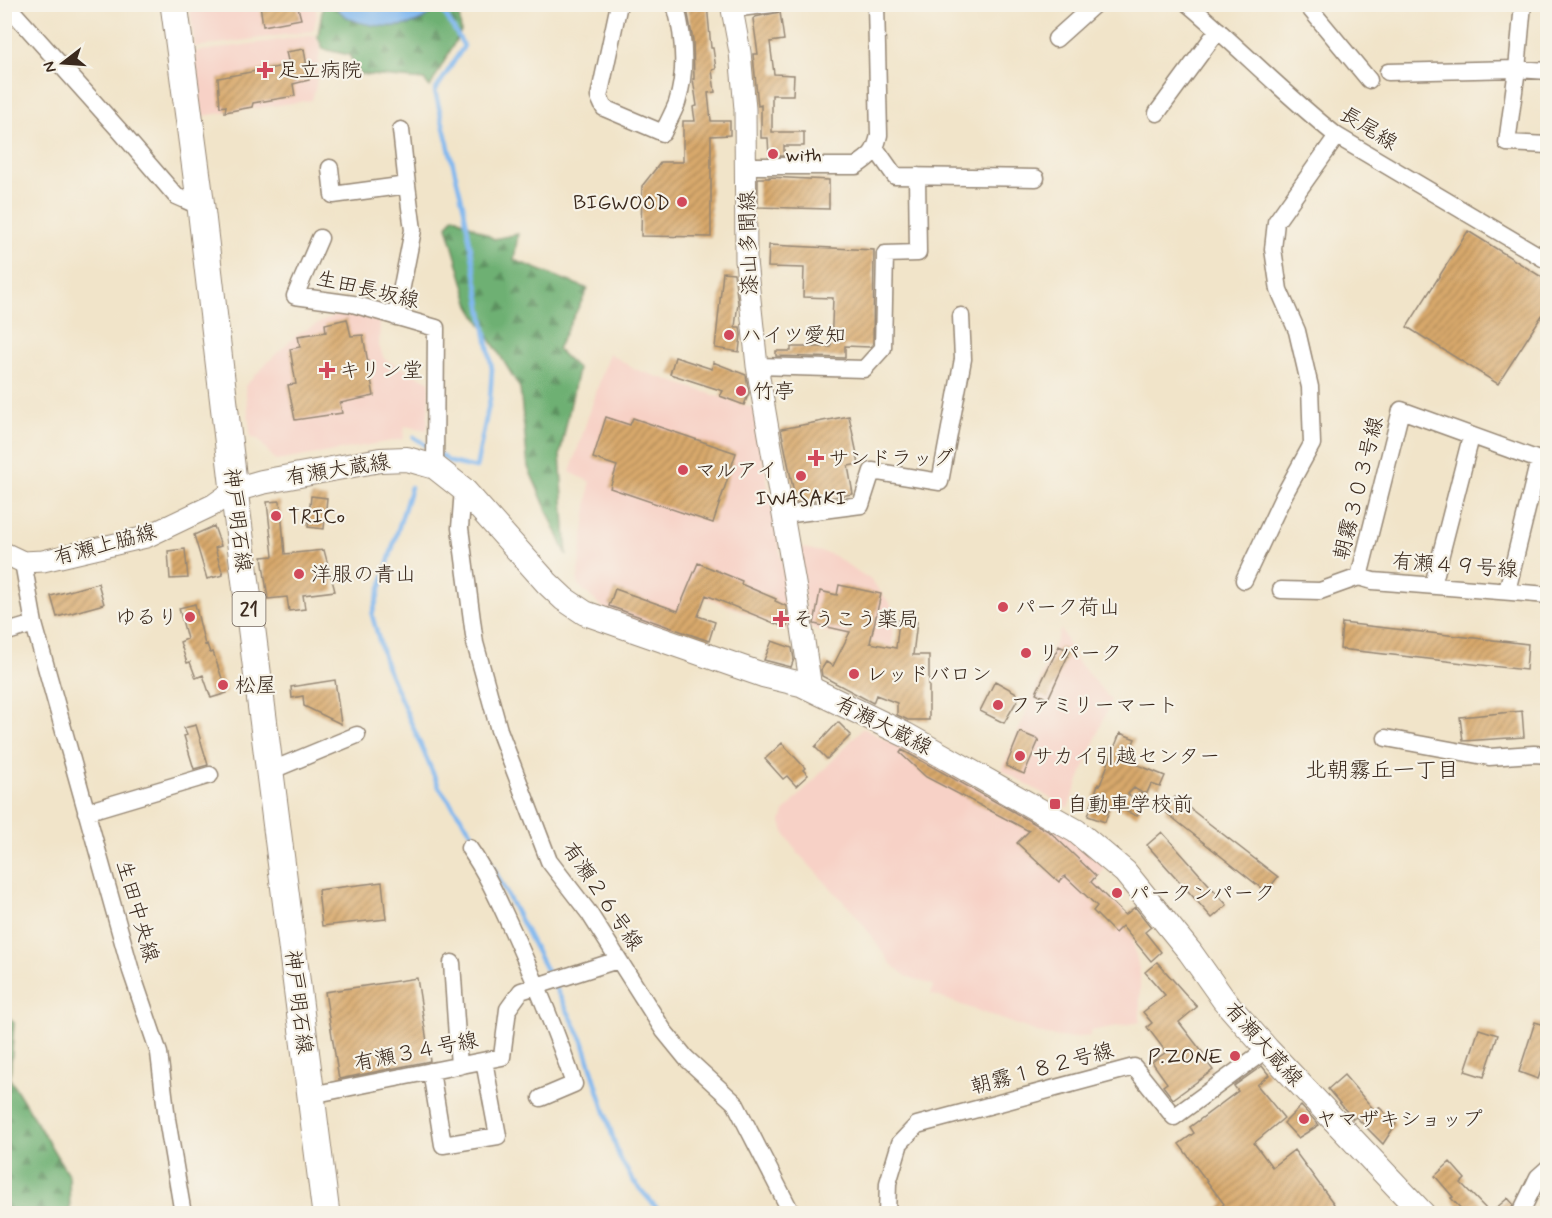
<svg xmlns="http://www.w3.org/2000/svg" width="1552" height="1218" font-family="Mynerve,'Klee One',sans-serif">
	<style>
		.built { fill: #f7d1c6 }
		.forest { fill: url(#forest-firs); stroke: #546d48; stroke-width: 1.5 }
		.water { fill: #7fb7ef; stroke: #5d7086; stroke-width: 1.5 }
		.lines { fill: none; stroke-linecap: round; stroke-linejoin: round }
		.stream { stroke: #7fb7ef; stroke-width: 4.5 }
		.building { fill: url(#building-hatch) }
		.minor-casing { stroke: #968774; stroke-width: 19 }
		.tertiary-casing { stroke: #968774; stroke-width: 23 }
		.secondary-casing { stroke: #968774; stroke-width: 26 }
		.primary-casing { stroke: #968774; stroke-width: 29 }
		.minor { stroke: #fff; stroke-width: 16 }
		.tertiary { stroke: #fff; stroke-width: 21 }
		.secondary { stroke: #fff; stroke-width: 24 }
		.primary { stroke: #fff; stroke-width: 27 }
		.poi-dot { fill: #d1495b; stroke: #f7f3e8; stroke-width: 2 }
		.labels { text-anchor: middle; stroke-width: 4.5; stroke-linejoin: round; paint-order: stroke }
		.shield { fill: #f7f3e8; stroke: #73665b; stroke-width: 1.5 }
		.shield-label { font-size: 20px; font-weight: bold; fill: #3b2a1e }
		.poi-label { font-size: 21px; fill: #3b2a1e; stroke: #f7f3e8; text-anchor: start }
		.street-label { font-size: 21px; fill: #3b2a1e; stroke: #f7f3e8 }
		.neighbourhood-label { font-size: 22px; fill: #3b2a1e; stroke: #f7f3e8 }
	</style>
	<defs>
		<pattern id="forest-firs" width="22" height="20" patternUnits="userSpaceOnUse" patternTransform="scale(1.5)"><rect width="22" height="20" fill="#6eb073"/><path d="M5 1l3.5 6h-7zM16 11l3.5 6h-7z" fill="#5c8f5e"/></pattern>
		<pattern id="building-hatch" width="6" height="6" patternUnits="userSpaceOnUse" patternTransform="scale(1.5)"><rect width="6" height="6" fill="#d8a96c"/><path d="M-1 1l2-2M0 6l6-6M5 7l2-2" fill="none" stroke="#b08a58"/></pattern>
	</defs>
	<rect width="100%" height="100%" fill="#f7f3e8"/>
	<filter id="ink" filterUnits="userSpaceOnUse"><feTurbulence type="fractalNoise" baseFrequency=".0167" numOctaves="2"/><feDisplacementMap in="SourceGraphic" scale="12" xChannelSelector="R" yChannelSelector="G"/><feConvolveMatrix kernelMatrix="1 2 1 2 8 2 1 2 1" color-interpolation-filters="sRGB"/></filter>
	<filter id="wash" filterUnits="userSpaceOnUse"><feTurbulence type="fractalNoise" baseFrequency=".008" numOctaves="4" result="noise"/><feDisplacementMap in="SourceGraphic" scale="24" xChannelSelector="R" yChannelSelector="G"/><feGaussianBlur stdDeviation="1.35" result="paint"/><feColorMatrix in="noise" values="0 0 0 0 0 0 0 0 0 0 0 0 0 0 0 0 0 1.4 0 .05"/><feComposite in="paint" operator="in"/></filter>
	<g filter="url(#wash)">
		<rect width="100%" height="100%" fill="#f1e4c9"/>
		<path class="built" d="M189,5h126l2,11 -4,15 -118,16z
			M315,35l5,13 -4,38 -4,14 -110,16 -8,-64z
			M339,313l28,4 13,6 -1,23 5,13 46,23 -3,48 -22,-4 -2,13 -127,22 -18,-22 -7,-1 -6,-52 30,-31 23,-21z
			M609,353l25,16 120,39 41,225 -109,-44 -17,47 -65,-27 -27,-25 13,-102 -20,-10z
			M795,546l36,8 40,26 20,25 2,42 -83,-19z
			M1061,629l12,27 38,44 -43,108 -66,-38z
			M863,728l212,110 31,29 -11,14 39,41 -4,6 10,46v48l-50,9v5l-22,2 -22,-3 -115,-41 2,-9 -27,-9 -15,-12 -34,-48 -60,-64 -13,-20 -3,-10 3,-10z"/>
		<path class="forest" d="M323,5h12l3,5 91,5 8,-10h21l3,26 -31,56 -6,-7 -64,-6 -11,-19 -26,-6 -5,-12z
			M454,216l40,23 24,-5 -4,26 74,29 -31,60 21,20 -18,85 7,102 -39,-89 -8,-79 -50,-82 -23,-80z
			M4,1011l10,12 -4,56 59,97 1,37h-65z"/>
		<path class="water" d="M335,5h102c-5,6 -9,13 -17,16 -21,10 -73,7 -85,-16z"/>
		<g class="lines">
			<path class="stream" d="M439,4l25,42 -29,45 29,118 28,160 -2,30 -14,69 -26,-6 -10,-7
				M414,437l17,12
				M411,487l-39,128 14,50 53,122 44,61 100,193 36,116 15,25 28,32"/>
		</g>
		<g id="blocks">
			<path class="building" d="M260,4h37l4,15 -38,7z
				M686,4h21l4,44h2l3,21 -4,1 3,22 -7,1 3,28h19v14l-19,1v101l-70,-1 1,-50 19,-24h22v-41h12l-2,-14 4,-1 -4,-27h1l-1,-39z
				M780,12l4,28 -14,2 4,32 20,1 -1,20h-21v37h32v14h-20v10h-15l-1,-18h-7v-33l-3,1 -5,-52h5l-5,-35 2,-2z
				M304,49l5,31 -16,4 2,12 -42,7 -1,4 -27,5 1,-6 -6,1 -2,-29 71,-13 -3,-13z
				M769,177l60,3v29l-71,-2v-29h11z
				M1468,231l80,50v25l-50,78 -91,-57z
				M769,245l105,5 -1,94 -3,3 -25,-1v12l-69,-2v-5h15v-4h40l2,-49 -30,-1 1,-29 -36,-1z
				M723,272l11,1 4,30 -3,24h5l1,8 -2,17 -24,-4z
				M347,319l4,17 12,-1 11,61 -34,7 2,10 -47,7 -7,-35 8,-1 -6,-35 10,-2 -2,-11 28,-4 -1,-8z
				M675,357l37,12 1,-7 33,13 3,18 -5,12 -24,-9 3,-5 -53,-17z
				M849,416l10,48 -11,2 5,28 -57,9 -15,-74z
				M606,417l24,8 3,-7 103,35 -23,70 -103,-35 7,-22 -24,-8z
				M311,496l16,2 -3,31 -16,-2z
				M280,501l5,53 39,-4 11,41 -32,4 2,14 -16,2 -2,-14 -19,2 -6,-42 11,-1 -6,-54z
				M214,526l7,20 -6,2 8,27 -16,4 -13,-44z
				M185,549l3,29 -18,1 -2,-28z
				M698,563l44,18 -1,3 35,15 -1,2 11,5 2,17 -2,5 -80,-33 -8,21 17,6 -6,19 -100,-35 6,-17 63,22z
				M98,583l6,21 -47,13 -6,-21z
				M839,585l42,9 -11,49 26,5 3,-28 18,2 -4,33h16v65h-21l-11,-5v-12l-21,-8 -3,8 -51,-27 -1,-6 5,-8 7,4 17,-34 -36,-8 6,-33 17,4z
				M195,604l10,41 2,-1 3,9 3,-1 14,41 -16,5 -8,-23 -7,3 -6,-16 -3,1 -7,-21 7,-3 -8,-31z
				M1342,623l186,21 -2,26 -186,-21z
				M772,641l20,7 2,11 -3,8 -27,-7z
				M1059,646l11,5 -22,48 -12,-6z
				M335,680l6,44 -37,-18 -1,-10 -11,2 -1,-11z
				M995,681l20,11 3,7 -14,24 -24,-12z
				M1522,711l2,26 -61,4 -3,-24z
				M838,722l13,13 -24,24 -12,-12z
				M196,725l12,40 -14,4 -10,-33 3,-1 -3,-7z
				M1020,732l19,8 -15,34 -18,-8z
				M1120,733l15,6 -9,21 39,16 -5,11 -9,-3 -4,9h-5l-8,-5 -6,6 13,14 -4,8 -26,-11 -6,17 -17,-6 10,-32 2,1z
				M782,743l23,25 -2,2 5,5 -12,11 -9,-10 -4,3 -18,-20z
				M902,750l148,82 46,44 -5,6 34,33 10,-8 16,20 -6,5 16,20 -10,9 -29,-35 -7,7 -22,-22 4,-5 -32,-30 -6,6 -42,-39 12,-12 -103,-54 -26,-24z
				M1175,797l103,80 -12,15 -102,-81z
				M1162,832l65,73 -15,13 -65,-73z
				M382,882l4,37 -64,7 -4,-36z
				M1157,962l40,45 -18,15 24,31 -2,1 12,16 -40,29 -10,-13 4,-3 -15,-21 14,-10 -19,-25 5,-4 -9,-11 22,-17 -20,-23z
				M417,978l13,83 -91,18 -14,-87z
				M1535,1022l13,4v25l-10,28 -19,-7z
				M1479,1029l19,6 -14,42 -19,-6z
				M1262,1066l7,9 -12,10 27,33 -30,25 18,24 22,-17 40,54 -12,10h-110l12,-10 -45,-60 15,-11 -4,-6 48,-36 -4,-5z
				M1344,1075l31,36 4,-4 17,17 -13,20 -27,-27 -3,2 -25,-30z
				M1301,1106l18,19 -21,13 -14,-15z
				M1450,1162l15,17 -4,4 29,30 18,-15 5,6 -3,10h-44l-15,-16 2,-1 -18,-21z"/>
		</g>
	</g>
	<g filter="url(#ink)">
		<use href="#blocks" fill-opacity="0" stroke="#968774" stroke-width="1.5"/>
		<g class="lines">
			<g class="minor-casing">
				<path id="minor" d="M6,4l114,127 56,65 25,11
					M619,4l-20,93 5,11 59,25c4,-9 10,-20 14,-30 10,-32 7,-67 -2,-99
					M1188,4c51,43 97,91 149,132l211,125
					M1306,4l63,76
					M1523,4l-6,65 -10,74 41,2
					M732,9l41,-5
					M1056,39l39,-35
					M1388,72l129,-3 31,2
					M1157,113l61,-83
					M401,130l6,55
					M876,149l19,27 141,2
					M746,166h110c15,-10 19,-13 23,-31l-3,-131
					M330,168l3,27 74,-10 6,45 -17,87
					M320,238l-25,58 58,8 83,24 -1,139
					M757,366l107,3 19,-21 2,-94 33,-1 -1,-77
					M463,489l-3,39 15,115 24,87 50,131 40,52 75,118 22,27 49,45 57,111
					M784,515l77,-10 11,-34 68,11 23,-123 -2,-43
					M23,562l11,62 97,347 28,82 8,66 16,95
					M1359,577l42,-167 138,50
					M1359,577l14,4 175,14
					M1244,580l40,-85 28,-51 -2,-57 -13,-56 -18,-41 -6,-41 3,-27 61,-86
					M1433,585l38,-148
					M1281,590l39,1 39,-14
					M1507,591l32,-131
					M4,633l30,-9
					M1386,738l103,19 45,-3 14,1
					M270,771l87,-36
					M86,812l124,-37
					M469,848c19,27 31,56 45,86 22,49 43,99 60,150l-33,14
					M452,963l7,103
					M431,1071l12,74 55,-9 -14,-75
					M311,1095l191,-38 6,-48 13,-18 97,-31
					M887,1214l1,-31 12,-40 17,-18 217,-58 40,50 93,-68
					M1520,1214l18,-37 10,-9"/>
			</g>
			<g class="tertiary-casing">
				<path id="tertiary" d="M731,4l9,48 5,57 1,152 11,105 40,229 14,93
					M4,553l19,9 20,-1 103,-24 67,-32 21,-15"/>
			</g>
			<g class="secondary-casing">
				<path id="secondary" d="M234,490l28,-8 118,-22 27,-1 28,8 28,22 84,94 17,16 21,14 178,62 38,9 105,51 170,96 49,41 65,80 34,48 43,49 156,165"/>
			</g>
			<g class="primary-casing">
				<path id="primary" d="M174,4l27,203 33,283 92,724"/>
			</g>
			<use href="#minor" class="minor"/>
			<use href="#tertiary" class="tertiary"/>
			<use href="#secondary" class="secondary"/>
			<use href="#primary" class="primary"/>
		</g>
	</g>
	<g class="poi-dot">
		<path d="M262 61h6v6h6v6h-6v6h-6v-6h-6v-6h6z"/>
		<circle cx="773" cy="154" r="6"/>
		<circle cx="682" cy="202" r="6"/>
		<circle cx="729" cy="335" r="6"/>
		<path d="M324 361h6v6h6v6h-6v6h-6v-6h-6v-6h6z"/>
		<circle cx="741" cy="391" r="6"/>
		<path d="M813 449h6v6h6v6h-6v6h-6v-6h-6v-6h6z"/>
		<circle cx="683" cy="470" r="6"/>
		<circle cx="801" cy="476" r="6"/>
		<circle cx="276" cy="516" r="6"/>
		<circle cx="299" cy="574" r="6"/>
		<circle cx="1003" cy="607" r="6"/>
		<circle cx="190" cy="617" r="6"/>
		<path d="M778 610h6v6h6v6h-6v6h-6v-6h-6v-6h6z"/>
		<circle cx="1026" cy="653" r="6"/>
		<circle cx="854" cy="674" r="6"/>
		<circle cx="223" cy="685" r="6"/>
		<circle cx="998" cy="705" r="6"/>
		<circle cx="1020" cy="756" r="6"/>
		<rect x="1049" y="798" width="12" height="12" rx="3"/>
		<circle cx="1117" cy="893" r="6"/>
		<circle cx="1235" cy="1056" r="6"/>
		<circle cx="1304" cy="1119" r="6"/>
	</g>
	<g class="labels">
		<rect class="shield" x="232.5" y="592" width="33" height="34" rx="4.5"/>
		<g class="shield-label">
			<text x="249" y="616">21</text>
		</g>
		<g class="poi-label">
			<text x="278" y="77">足立病院</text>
			<text x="785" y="161">with</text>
			<text x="670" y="209" text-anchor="end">BIGWOOD</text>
			<text x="741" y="342">ハイツ愛知</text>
			<text x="339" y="377">キリン堂</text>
			<text x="753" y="398">竹亭</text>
			<text x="828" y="465">サンドラッグ</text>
			<text x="695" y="477">マルアイ</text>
			<text x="801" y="505" text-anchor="middle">IWASAKI</text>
			<text x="288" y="523">TRICo</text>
			<text x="311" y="581">洋服の青山</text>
			<text x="1015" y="614">パーク荷山</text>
			<text x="178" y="624" text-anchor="end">ゆるり</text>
			<text x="793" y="626">そうこう薬局</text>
			<text x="1038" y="660">リパーク</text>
			<text x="866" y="681">レッドバロン</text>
			<text x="235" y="692">松屋</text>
			<text x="1010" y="712">ファミリーマート</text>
			<text x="1032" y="763">サカイ引越センター</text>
			<text x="1067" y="811">自動車学校前</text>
			<text x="1129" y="900">パークンパーク</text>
			<text x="1223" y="1063" text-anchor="end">P.ZONE</text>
			<text x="1316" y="1126">ヤマザキショップ</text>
		</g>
		<g class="street-label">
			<text transform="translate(1369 128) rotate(32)" y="7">長尾線</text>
			<text transform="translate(748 243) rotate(-92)" y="7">漆山多聞線</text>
			<text transform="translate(368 289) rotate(13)" y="7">生田長坂線</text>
			<text transform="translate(338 469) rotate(-9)" y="7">有瀬大蔵線</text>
			<text transform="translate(1358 488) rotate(-76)" y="7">朝霧３０３号線</text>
			<text transform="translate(238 520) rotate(83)" y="7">神戸明石線</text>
			<text transform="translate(105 544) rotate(-15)" y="7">有瀬上脇線</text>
			<text transform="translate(1455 565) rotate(4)" y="7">有瀬４９号線</text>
			<text transform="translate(884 725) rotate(27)" y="7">有瀬大蔵線</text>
			<text transform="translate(603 896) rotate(56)" y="7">有瀬２６号線</text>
			<text transform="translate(138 911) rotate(74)" y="7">生田中央線</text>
			<text transform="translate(299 1002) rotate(83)" y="7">神戸明石線</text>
			<text transform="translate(1264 1044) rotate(48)" y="7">有瀬大蔵線</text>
			<text transform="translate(416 1051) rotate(-11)" y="7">有瀬３４号線</text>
			<text transform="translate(1042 1068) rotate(-15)" y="7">朝霧１８２号線</text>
		</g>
		<g class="neighbourhood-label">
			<text x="1382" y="777">北朝霧丘一丁目</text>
		</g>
	</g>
	<rect width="1552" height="1218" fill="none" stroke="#f7f3e8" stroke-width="24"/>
	<g transform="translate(63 63) rotate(253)" stroke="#f7f3e8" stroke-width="4.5" paint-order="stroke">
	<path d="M0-4.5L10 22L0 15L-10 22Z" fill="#3b2a1e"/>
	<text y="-9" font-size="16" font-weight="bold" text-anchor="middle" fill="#3b2a1e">N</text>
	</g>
</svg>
